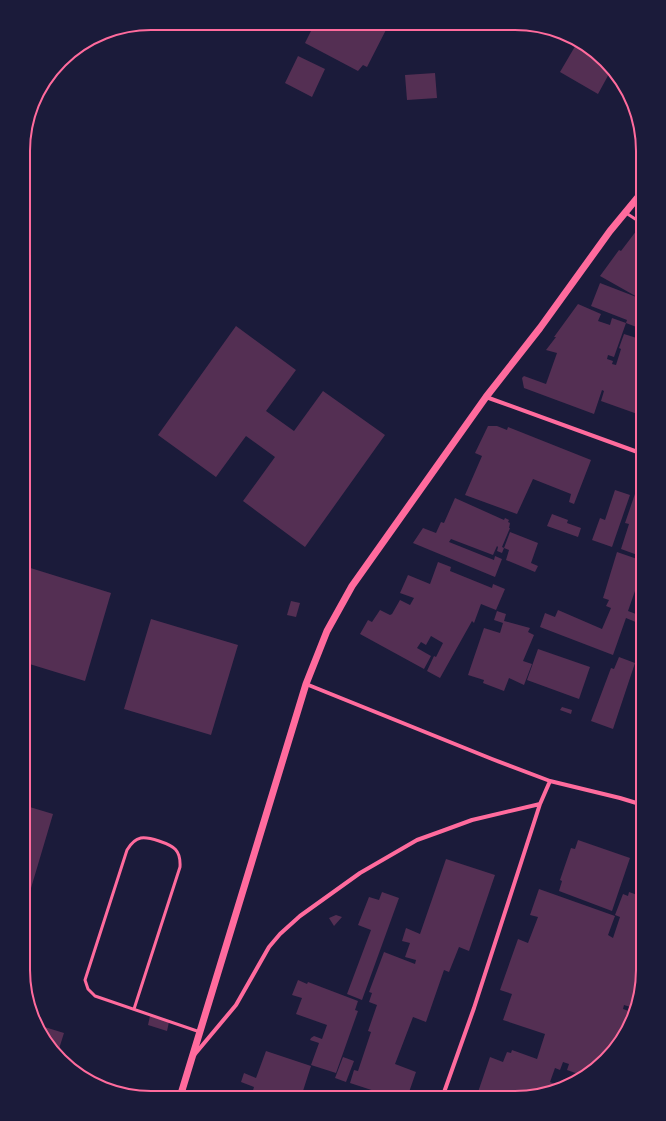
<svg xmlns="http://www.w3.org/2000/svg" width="666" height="1121" font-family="Inter,sans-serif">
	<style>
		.building { fill: #542f53 }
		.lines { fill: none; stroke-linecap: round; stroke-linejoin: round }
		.service { stroke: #ff6b9d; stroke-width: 3 }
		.minor { stroke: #ff6b9d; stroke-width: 4 }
		.tertiary { stroke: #ff6b9d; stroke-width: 7 }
		.rim { fill: none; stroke: #ff6b9d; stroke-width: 2 }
	</style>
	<rect width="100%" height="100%" fill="#1b1b3a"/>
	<path class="building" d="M315,23l74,1 -22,43 -4,-2 -5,6 -53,-28z
		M577,43l16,7 17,22 -12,22 -38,-22z
		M298,56l27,13 -13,28 -27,-14z
		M435,73l2,25 -30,2 -2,-25z
		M640,226l3,3v87l-4,12 -13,-5 1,-3 -36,-14 9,-23 39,15 -39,-22 19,-26 2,1z
		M578,304l23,10 -3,7 12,4 2,-7 14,5 -12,34 -6,-2 -1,4 6,2 -1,3 4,1 5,-16 -2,-1 5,-14 19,6v76l-42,-15 3,-10 -2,-1 -8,24 -70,-26 -2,-10 2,-2 22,8 11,-31 -11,-3 10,-13h-2z
		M236,326l60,44 -30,41 28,20 29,-40 62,44 -80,112 -62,-46 32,-44 -29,-21 -30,41 -58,-42z
		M488,426h9l10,4 1,-3 83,33 -17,44 -5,-2 2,-8 -38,-15 -16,35 -52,-19 17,-39 -7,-3z
		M637,488l6,2v67l-22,-8 8,-25 -4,-1z
		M615,490l15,5 -18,52 -20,-7 8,-22 5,2z
		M455,498l49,22 1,-2 4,2 -1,2 2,1 -1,5h1l-8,19 2,1 -2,5 -5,-2 1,-4 -1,-1 -4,9 -42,-16 -2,3 45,18 1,-4 7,3 -7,18 -82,-34 10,-15 13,5 5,-11 3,1z
		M552,514l16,6 -1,3 14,5 -3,9 -31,-11z
		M510,532l28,11 -7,20 7,3 -3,6 -29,-12 3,-10 -5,-2z
		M617,552l26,9v7l-15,43 8,3 7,-20v31l-17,-7 -13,37 -73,-28 5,-14 10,4 3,-7 44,19 9,-21 -5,-2 3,-6 -6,-2z
		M438,562l13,5 -1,4 42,17 1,-4 12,5 -9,21 -15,-6 -7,19 -2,-2 -32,57 -13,-7 7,-15 2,1 7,-14 -12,-7 -5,9 -5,-3 -4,6 14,8 -7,13 -64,-35 8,-14 4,2 8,-12 10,5 2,-1 8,-14 10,5 4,-7 -14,-5 8,-18 22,9z
		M24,566l87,27 -26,88 -62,-19z
		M291,601l9,2 -4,14 -9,-2z
		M497,611l9,3 -2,7 26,7 -2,4 6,3 -11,26 9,3 -8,21 -15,-7 -5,13 -21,-8 1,-3 -16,-5 16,-47 16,5 3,-10 -9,-3z
		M151,619l87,26 -27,90 -87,-26z
		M538,649l52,18 -11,32 -52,-19z
		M619,657l16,6 -22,66 -22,-8 20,-53 3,1z
		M562,707l10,3 -1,4 -11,-4z
		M23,805l30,9 -30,101z
		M578,840l52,18 -18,53 -53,-20 3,-10 -2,-1 11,-32 4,1z
		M446,859l49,16 -26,76 -10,-4 -10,25 -5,-2 -18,52 -13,-5 -18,47 21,8 -9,26h-11l-46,-15 4,-13 4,1 13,-39 -3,-1 9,-26 -8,-3 3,-9 -3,-1 15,-40 31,12 1,-4 -11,-3 5,-14 -8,-2 4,-13 14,6z
		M539,889l76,27 -7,19 5,3 7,-21 -5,-2 8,-21 5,2 1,-4 14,5v81l-6,31 -13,-4 -1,4 12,4 -18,35 -36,27 -14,-5 2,-6 -6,-2 -3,8 -5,-2 -5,14 5,2 -2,6 -38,8h-29l-9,-3 13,-38 13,5 4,-10 4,1 1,-3 25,9 8,-25 -42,-14 9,-26 -12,-4 18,-51 10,4 10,-26 -8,-2z
		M382,892l17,6 -37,102 -15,-6 24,-64 -13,-5 11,-28 10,3z
		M336,915l6,2 -8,9 -5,-8z
		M298,980l9,4 1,-2 50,19 -3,9 3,1 -22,62 -25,-8 8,-22 -9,-3 1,-2 3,-2 8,3 5,-14 -31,-11 6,-16 -10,-3z
		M150,1016l19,6 -2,9 -19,-6z
		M38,1025l26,8 -6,19z
		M266,1051l45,15 -9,28 9,3h-60l3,-10 -13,-5 3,-9 12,5z
		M343,1057l11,4 -8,21 -11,-4z"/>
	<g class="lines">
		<path class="service" d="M626,213l17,11
			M134,1009l46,-142c1,-17 -6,-21 -21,-26 -15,-5 -23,-6 -32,9l-42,130 3,9 7,7 105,36"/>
		<path class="minor" d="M486,397l157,57
			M306,684l186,75 58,22 70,17 23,7
			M195,1054l41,-49 33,-58 11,-13 20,-18 60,-43 57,-33 25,-9 30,-11 68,-16 10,-23
			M442,1098l32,-90 66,-204"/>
		<path class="tertiary" d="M180,1097l126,-413 21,-53 25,-45 134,-189 54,-69 70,-97 33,-40"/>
	</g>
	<path d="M0 0H666V1121H0ZM151 30H515A121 121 0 0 1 636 151V970A121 121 0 0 1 515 1091H151A121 121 0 0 1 30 970V151A121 121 0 0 1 151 30Z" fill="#1b1b3a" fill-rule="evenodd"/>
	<path class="rim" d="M151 30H515A121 121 0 0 1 636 151V970A121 121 0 0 1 515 1091H151A121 121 0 0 1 30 970V151A121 121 0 0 1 151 30Z"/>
</svg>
